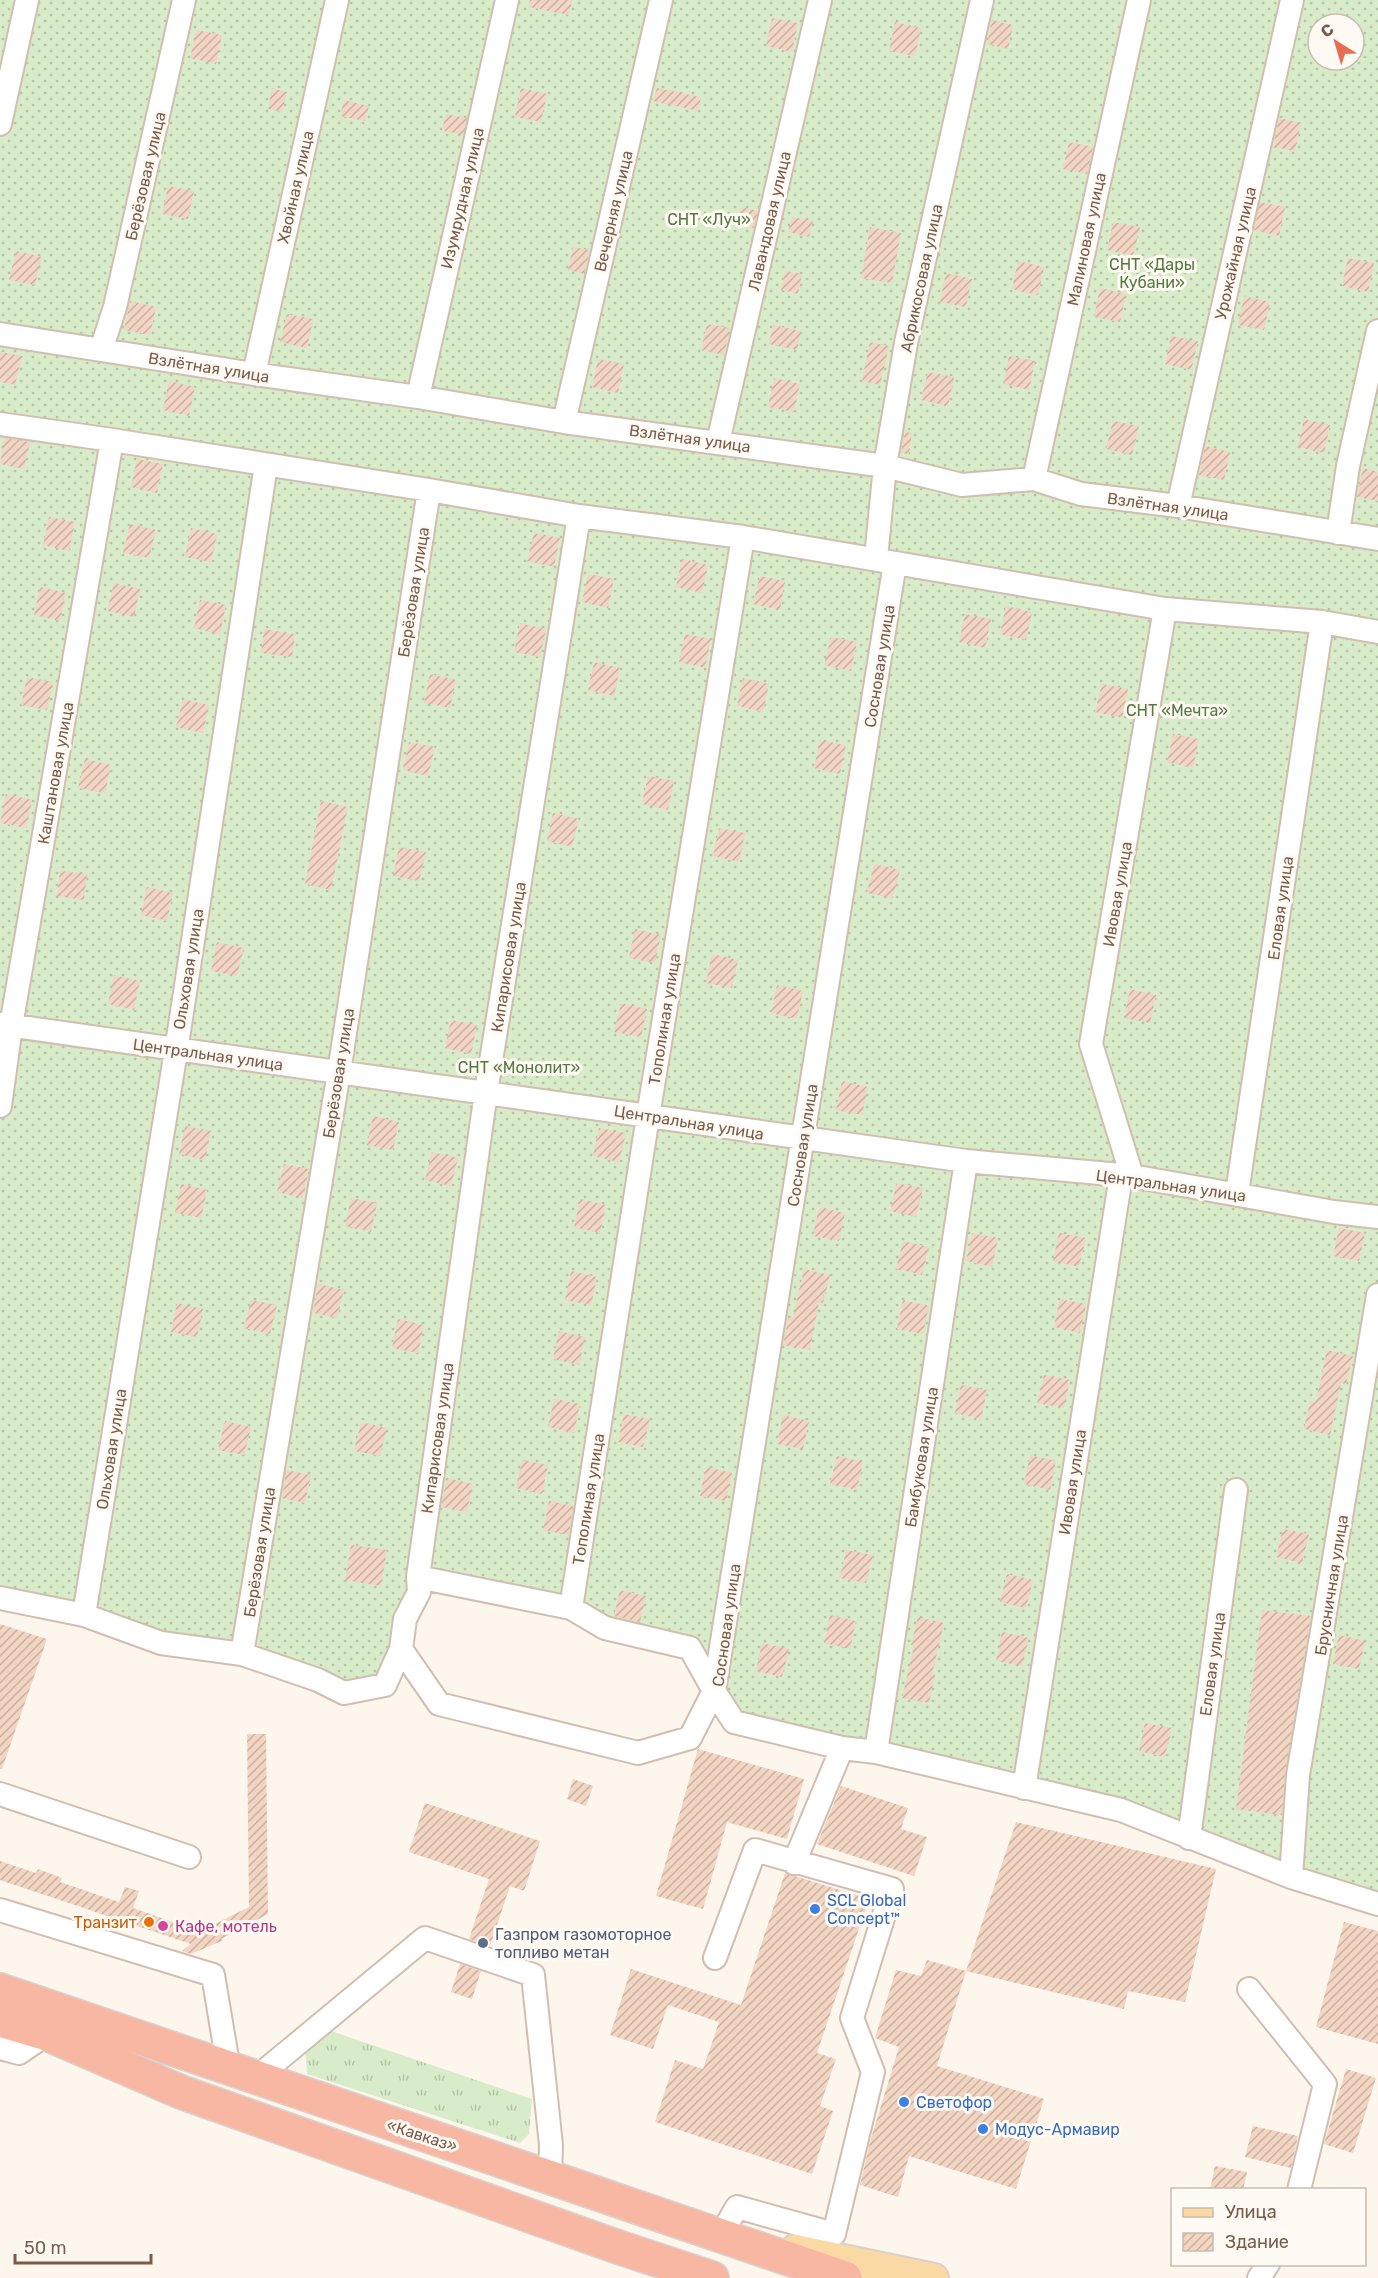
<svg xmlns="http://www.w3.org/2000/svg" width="1378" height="2278" font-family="Rubik,sans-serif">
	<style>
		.grass { fill: url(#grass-tufts) }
		.garden { fill: url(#garden-dots); fill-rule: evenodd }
		.building { fill: url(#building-hatch) }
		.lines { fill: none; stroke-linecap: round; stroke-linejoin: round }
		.minor-casing { stroke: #d1beb0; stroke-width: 26 }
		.major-casing { stroke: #dad1cd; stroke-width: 32 }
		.highway-casing { stroke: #dad1cd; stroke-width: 36 }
		.minor { stroke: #fff; stroke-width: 22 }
		.major { stroke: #fbd9a5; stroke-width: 28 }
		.highway { stroke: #f7b7a3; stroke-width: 33 }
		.shop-dot { fill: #3f7fe0; stroke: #fffaf3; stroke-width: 2 }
		.food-dot { fill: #e8710a; stroke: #fffaf3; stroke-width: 2 }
		.hotel-dot { fill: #d1479c; stroke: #fffaf3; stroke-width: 2 }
		.service-dot { fill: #5c6f8a; stroke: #fffaf3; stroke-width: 2 }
		.labels { text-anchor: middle; stroke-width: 6; stroke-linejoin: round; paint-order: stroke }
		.street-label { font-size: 16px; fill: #7a5c4d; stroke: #fffaf3 }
		.park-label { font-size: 16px; fill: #537a41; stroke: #fffaf3 }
		.shop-label { font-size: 16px; fill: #366cbe; stroke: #fffaf3; text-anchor: start }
		.food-label { font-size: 16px; fill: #c56008; stroke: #fffaf3; text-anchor: end }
		.hotel-label { font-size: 16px; fill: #b23c85; stroke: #fffaf3; text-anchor: start }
		.service-label { font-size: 16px; fill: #4e5e75; stroke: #fffaf3; text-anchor: start }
	</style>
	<defs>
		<pattern id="grass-tufts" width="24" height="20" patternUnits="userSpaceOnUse" patternTransform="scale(1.5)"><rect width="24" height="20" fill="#d8ecc9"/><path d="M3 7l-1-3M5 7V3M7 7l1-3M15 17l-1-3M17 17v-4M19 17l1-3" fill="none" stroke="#b4c2a5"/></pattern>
		<pattern id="garden-dots" width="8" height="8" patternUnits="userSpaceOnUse" patternTransform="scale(1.5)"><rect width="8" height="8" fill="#d8ecc9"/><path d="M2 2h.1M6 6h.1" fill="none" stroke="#b4c2a5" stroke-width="1.8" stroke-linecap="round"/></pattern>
		<pattern id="building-hatch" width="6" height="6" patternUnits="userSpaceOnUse" patternTransform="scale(1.5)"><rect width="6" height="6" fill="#f3d5c3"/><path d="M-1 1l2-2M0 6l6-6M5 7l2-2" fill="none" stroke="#cab0a1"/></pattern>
	</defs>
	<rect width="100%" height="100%" fill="#fdf6ec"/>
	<path class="grass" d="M331,2031l201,68 -3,35 -9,9 -213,-69 -2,-26z"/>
	<path class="garden" d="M0,0h1378v1904l-189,-66 -455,-116 -44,-74 -272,-71 -33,108 -41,8 -344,-95zM1318,24h36v36h-36z"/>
	<path class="building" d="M530,0h42l-3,15 -40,-8z
		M772,18l26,5 -6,29 -26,-6z
		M992,20l21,5 -5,24 -21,-5z
		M895,22l26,6 -6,28 -26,-5z
		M196,30l26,5 -6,29 -26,-6z
		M272,88l15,4 -5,20 -14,-3z
		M521,88l26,6 -6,28 -26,-5z
		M657,88l44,9 -3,14 -45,-10z
		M344,100l25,6 -4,15 -25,-5z
		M446,114l21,4 -4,17 -21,-5z
		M1279,118l22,5 -6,28 -22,-4z
		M1069,142l24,5 -6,27 -24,-5z
		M168,186l26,5 -6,28 -26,-5z
		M1260,202l25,5 -6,29 -25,-6z
		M741,207l17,4 -4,17 -16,-4z
		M792,217l21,4 -4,16 -21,-5z
		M1113,222l27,5 -7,29 -26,-6z
		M870,227l31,6 -9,50 -31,-5z
		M573,247l17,3 -6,24 -16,-4z
		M16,251l26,6 -7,28 -26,-5z
		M1348,258l26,5 -6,29 -26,-6z
		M1018,261l26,6 -6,28 -26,-6z
		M785,271l17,3 -4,20 -17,-4z
		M946,273l26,6 -6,28 -26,-5z
		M1100,288l26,6 -6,28 -26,-5z
		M1244,296l26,6 -6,28 -26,-5z
		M130,301l26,6 -6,28 -26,-5z
		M287,314l26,5 -6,29 -27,-6z
		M707,324l23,4 -6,27 -23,-5z
		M773,325l28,6 -4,19 -28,-6z
		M1171,336l27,5 -7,29 -26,-6z
		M870,342l19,4 -9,39 -18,-4z
		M0,352l22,4 -7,29 -15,-3z
		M1009,356l26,5 -6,29 -26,-6z
		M598,359l26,5 -6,29 -26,-6z
		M928,372l26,5 -6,29 -27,-6z
		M774,378l26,6 -6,28 -26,-5z
		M169,381l26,6 -6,29 -26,-6z
		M1304,419l26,6 -6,28 -26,-6z
		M1113,421l26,5 -7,29 -26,-6z
		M905,432l7,1 -3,21 -8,-1z
		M4,438l26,4 -6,27 -24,-5z
		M1205,446l25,6 -6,28 -25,-5z
		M137,459l26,5 -6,29 -26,-6z
		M1363,468l15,4v29l-21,-4z
		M49,517l26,5 -6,29 -26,-6z
		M130,524l26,6 -7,28 -26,-5z
		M191,528l26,6 -6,28 -26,-5z
		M534,533l26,5 -6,29 -27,-6z
		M682,559l26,6 -6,28 -26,-6z
		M588,574l26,5 -6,29 -26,-6z
		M760,576l25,5 -5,29 -27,-6z
		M114,583l26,6 -6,28 -27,-6z
		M40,587l26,6 -6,28 -26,-6z
		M200,600l26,5 -6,29 -26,-6z
		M1006,606l26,6 -6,28 -26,-6z
		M965,614l26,5 -6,29 -26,-6z
		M520,623l26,6 -6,28 -26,-5z
		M264,629l31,5 -3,23 -31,-4z
		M685,634l26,5 -6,29 -26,-6z
		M831,637l26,5 -6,29 -27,-6z
		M594,662l26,6 -6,28 -26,-6z
		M430,674l26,6 -6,28 -26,-5z
		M27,677l26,5 -6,28 -26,-5z
		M743,678l26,6 -6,28 -26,-6z
		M1102,684l26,5 -6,29 -27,-6z
		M183,699l26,6 -6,28 -27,-6z
		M1173,734l26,5 -6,29 -26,-6z
		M820,740l26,5 -6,29 -26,-6z
		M409,742l26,5 -7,29 -25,-6z
		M85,759l26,6 -6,28 -27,-5z
		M648,776l26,5 -6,29 -26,-6z
		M6,794l26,6 -6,28 -26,-5z
		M321,801l27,6 -17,83 -26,-6z
		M553,813l26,6 -7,28 -25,-6z
		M719,828l26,5 -6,29 -26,-6z
		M399,847l27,5 -7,29 -26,-5z
		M874,864l26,6 -7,28 -26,-5z
		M60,871l27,3 -3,26 -27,-4z
		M147,887l26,6 -6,28 -26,-6z
		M635,929l26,6 -6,28 -26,-5z
		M217,942l27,6 -7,28 -26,-5z
		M712,954l26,6 -6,28 -26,-5z
		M114,975l26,6 -6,29 -26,-6z
		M777,985l26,6 -6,28 -26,-6z
		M1130,989l26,6 -6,28 -26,-5z
		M621,1003l26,6 -6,28 -27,-5z
		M451,1020l26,5 -6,29 -26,-6z
		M842,1081l26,6 -6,28 -26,-5z
		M373,1116l26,6 -6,28 -26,-5z
		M185,1126l26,5 -6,29 -26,-6z
		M599,1128l27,5 -7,29 -26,-6z
		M432,1152l26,6 -7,28 -26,-6z
		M284,1164l25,5 -6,29 -26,-6z
		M897,1183l26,5 -7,29 -26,-6z
		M181,1184l26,6 -6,28 -26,-5z
		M351,1198l26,5 -6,29 -26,-6z
		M580,1199l26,6 -6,28 -26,-6z
		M819,1207l26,6 -6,28 -26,-5z
		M1339,1228l26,5 -6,28 -26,-5z
		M972,1233l26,5 -6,29 -26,-6z
		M1059,1233l27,5 -7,29 -26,-6z
		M903,1241l26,6 -7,28 -26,-6z
		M804,1269l26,6 -7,28 -4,-1 -9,48 -27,-5 6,-29 4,1z
		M571,1271l26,6 -6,28 -26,-5z
		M318,1284l26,6 -7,28 -24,-5z
		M1060,1299l26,5 -6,29 -26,-6z
		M251,1300l26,5 -7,29 -26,-6z
		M903,1300l26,6 -6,28 -26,-5z
		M177,1303l26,6 -6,28 -26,-5z
		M398,1319l26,6 -6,28 -26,-5z
		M559,1331l26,6 -6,28 -26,-6z
		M1327,1350l26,6 -7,28 -5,-1 -11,52 -26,-6 6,-28 6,1z
		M1044,1375l26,5 -6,28 -27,-5z
		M961,1385l26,5 -6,29 -26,-6z
		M554,1399l26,5 -6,29 -26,-6z
		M624,1414l26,5 -7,28 -25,-5z
		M783,1415l26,6 -6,28 -26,-5z
		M225,1421l26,6 -7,28 -26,-5z
		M361,1422l26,6 -7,28 -26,-5z
		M1030,1455l26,6 -6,29 -26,-6z
		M837,1456l26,6 -6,28 -27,-6z
		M522,1460l26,5 -6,29 -26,-6z
		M706,1467l26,6 -6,28 -26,-5z
		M286,1470l25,5 -6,28 -23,-5z
		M447,1478l26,6 -6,28 -26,-5z
		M549,1501l24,5 -4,29 -26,-5z
		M1283,1529l26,5 -7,29 -26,-6z
		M351,1545l36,5 -6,36 -36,-6z
		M846,1550l27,5 -7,28 -26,-5z
		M1007,1574l26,6 -7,28 -26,-6z
		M620,1590l26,6 -6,26 -26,-6z
		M1262,1610l49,6 -26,157 -3,42 -46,-6z
		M830,1615l26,6 -6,28 -26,-6z
		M918,1617l26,6 -12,51 3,1 -6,28 -27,-5 12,-52 -3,-1z
		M0,1624l47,15 -45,130h-2z
		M1002,1632l27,6 -7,28 -26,-5z
		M1339,1635l26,6 -6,28 -26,-5z
		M762,1643l27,6 -7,28 -26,-6z
		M1145,1723l27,5 -7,29 -26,-6z
		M247,1734h19l2,180 -47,25 3,1 -33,14 -9,-3 9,-7 -191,-64v-19l36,12 2,-4 24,9 -2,4 59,20 6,-15 14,4 -6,17 71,25 9,-8 36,-18z
		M698,1749l106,30 -17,60 -60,-17 -24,87 -47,-13z
		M573,1779l20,7 -7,20 -19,-7z
		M841,1786l67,22 -7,21 26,8 -13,39 -97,-32z
		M425,1803l115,38 -16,50 -14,-5 -20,60 -21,-7 20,-60 -80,-27z
		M1016,1822l200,47 -31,133 -57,-11 -4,18 -158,-38z
		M785,1873l84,26 -52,154 19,6 -16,47 13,5 -21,63 -157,-52 20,-62 28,9 16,-47 -51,-17 -15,44 -43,-14 21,-66 110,36z
		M1344,1922l34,9v113l-62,-17z
		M927,1960l39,11 -29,95 107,33 -28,90 -107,-33 -11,41 -38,-12 10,-43 29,-95 -24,-9 21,-68 25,6z
		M460,1964l21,7 -9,28 -21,-7z
		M1346,2069l30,9 -23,75 -29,-9z
		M1253,2126l45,10 -7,32 -46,-11z
		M1215,2166l32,6 -4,18h-33z"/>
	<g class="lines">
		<g class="minor-casing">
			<path id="minor" d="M0,124l27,-124
				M0,334l254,40 164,23 146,25 321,44 77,19 72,-6 47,15 97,12 200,33
				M101,350l14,-43 69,-307
				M254,374l83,-374
				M418,397l89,-397
				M564,422l97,-422
				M0,424l112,16 317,50 150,26 164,21 422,72 157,13 56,10
				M718,442l102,-442
				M1034,479l105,-479
				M1178,506l114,-506
				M1338,533l10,-67 30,-135
				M876,558l9,-92 21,-123 76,-343
				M895,563l-181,1128 20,31 108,26 34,4 245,58 170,67 87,27
				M0,1024l966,137 166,15 202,36 44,5
				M0,1106l11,-80 101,-586
				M1132,1176l-41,-132 74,-435
				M1237,1193l85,-571
				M418,1577l68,-485 93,-576
				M0,1598l84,17 77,28 81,11 76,26 26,13 41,-8 16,-36 4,-30 14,-27 -1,-15 153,31 34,20 85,20 24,43 -24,47 -52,15 -199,-49 -38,-55
				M571,1608l77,-492 95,-579
				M84,1615l92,-564 90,-586
				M242,1654l97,-582 90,-582
				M876,1752l90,-591
				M1024,1788l97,-612
				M0,1794l189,63
				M1189,1838l47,-348
				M794,1863l48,-115
				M1291,1877l7,-102 80,-480
				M0,1910l213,65 16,95
				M715,1958l40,-108 137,39 -40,129 21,54 -39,162 -97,-27 -16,28
				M1249,1989l76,95 -26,106
				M0,2048l19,5 28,-19
				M256,2078l169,-140 108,37 18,170 -1,32
				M1259,2278l9,-14"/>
		</g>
		<g class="major-casing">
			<path id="major" d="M795,2249l139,29"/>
		</g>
		<g class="highway-casing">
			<path id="highway" d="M0,1990l845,288
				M0,2020l47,14 134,58 437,155 94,31"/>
		</g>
		<use href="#minor" class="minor"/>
		<use href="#major" class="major"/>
		<use href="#highway" class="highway"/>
	</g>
	<g class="shop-dot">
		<circle cx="815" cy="1909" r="6"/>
		<circle cx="904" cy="2102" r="6"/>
		<circle cx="983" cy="2129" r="6"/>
	</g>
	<circle class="food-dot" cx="149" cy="1922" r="6"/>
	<circle class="hotel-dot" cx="163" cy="1926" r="6"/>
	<circle class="service-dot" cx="483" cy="1943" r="6"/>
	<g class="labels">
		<g class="street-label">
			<text transform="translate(145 176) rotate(-77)" y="6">Берёзовая улица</text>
			<text transform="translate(295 187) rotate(-77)" y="6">Хвойная улица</text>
			<text transform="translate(462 198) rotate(-77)" y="6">Изумрудная улица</text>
			<text transform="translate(613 211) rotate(-77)" y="6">Вечерняя улица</text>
			<text transform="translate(769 221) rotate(-77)" y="6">Лавандовая улица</text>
			<text transform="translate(1086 239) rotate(-78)" y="6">Малиновая улица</text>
			<text transform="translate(1235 253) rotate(-77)" y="6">Урожайная улица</text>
			<text transform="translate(921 278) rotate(-78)" y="6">Абрикосовая улица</text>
			<text transform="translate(209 367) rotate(9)" y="6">Взлётная улица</text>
			<text transform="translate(690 438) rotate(8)" y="6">Взлётная улица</text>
			<text transform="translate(1168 506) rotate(8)" y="6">Взлётная улица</text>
			<text transform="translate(413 592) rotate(-81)" y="6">Берёзовая улица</text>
			<text transform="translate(879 666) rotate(-81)" y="6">Сосновая улица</text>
			<text transform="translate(55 773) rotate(-80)" y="6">Каштановая улица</text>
			<text transform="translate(1117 894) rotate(-80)" y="6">Ивовая улица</text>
			<text transform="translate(1280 908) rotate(-82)" y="6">Еловая улица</text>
			<text transform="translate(508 957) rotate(-81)" y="6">Кипарисовая улица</text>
			<text transform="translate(188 969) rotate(-81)" y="6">Ольховая улица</text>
			<text transform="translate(664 1019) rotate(-81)" y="6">Тополиная улица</text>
			<text transform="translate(208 1054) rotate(8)" y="6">Центральная улица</text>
			<text transform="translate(338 1073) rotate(-81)" y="6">Берёзовая улица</text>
			<text transform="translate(689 1122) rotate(9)" y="6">Центральная улица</text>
			<text transform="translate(802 1145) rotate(-81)" y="6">Сосновая улица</text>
			<text transform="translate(1171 1185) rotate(8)" y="6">Центральная улица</text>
			<text transform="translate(437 1438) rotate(-82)" y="6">Кипарисовая улица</text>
			<text transform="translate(111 1449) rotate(-81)" y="6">Ольховая улица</text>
			<text transform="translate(921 1457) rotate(-81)" y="6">Бамбуковая улица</text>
			<text transform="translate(1072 1482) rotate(-81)" y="6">Ивовая улица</text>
			<text transform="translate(588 1499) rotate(-81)" y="6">Тополиная улица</text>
			<text transform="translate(259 1552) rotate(-81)" y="6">Берёзовая улица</text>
			<text transform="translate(1331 1585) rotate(-81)" y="6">Брусничная улица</text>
			<text transform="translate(726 1625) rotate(-82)" y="6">Сосновая улица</text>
			<text transform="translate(1212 1664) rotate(-82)" y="6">Еловая улица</text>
			<text transform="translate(422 2135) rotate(18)" y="6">«Кавказ»</text>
		</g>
		<g class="park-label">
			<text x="709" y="225">СНТ «Луч»</text>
			<text x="1152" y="270">СНТ «Дары<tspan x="1152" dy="18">Кубани»</tspan></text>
			<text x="1177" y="716">СНТ «Мечта»</text>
			<text x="519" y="1073">СНТ «Монолит»</text>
		</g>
		<g class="shop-label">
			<text x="827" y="1906">SCL Global<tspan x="827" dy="18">Concept™</tspan></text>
			<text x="916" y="2108">Светофор</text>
			<text x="995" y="2135">Модус-Армавир</text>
		</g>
		<g class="food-label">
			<text x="137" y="1928">Транзит</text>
		</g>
		<g class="hotel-label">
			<text x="175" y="1932">Кафе, мотель</text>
		</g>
		<g class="service-label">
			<text x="495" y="1940">Газпром газомоторное<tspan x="495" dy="18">топливо метан</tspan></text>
		</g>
	</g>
	<rect x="1171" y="2188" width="195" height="78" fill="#fffaf3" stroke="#cabbb1" stroke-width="1.5"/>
	<rect x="1183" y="2208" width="30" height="9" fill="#fbd9a5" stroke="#cabbb1" stroke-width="1.5"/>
	<text x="1225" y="2218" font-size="18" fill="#7a5c4d">Улица</text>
	<rect x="1183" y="2233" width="30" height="18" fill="url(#building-hatch)" stroke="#cabbb1" stroke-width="1.5"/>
	<text x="1225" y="2248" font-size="18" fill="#7a5c4d">Здание</text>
	<g transform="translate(1336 42) rotate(323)"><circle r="28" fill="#fffaf3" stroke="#cabbb1" stroke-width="1.5"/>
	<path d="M0-4.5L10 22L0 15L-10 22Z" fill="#e76f51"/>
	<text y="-9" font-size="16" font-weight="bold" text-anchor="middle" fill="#7a5c4d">С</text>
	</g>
	<path d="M15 2254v9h136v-9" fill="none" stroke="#7a5c4d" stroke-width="3"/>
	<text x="24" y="2254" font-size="18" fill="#7a5c4d" stroke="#fffaf3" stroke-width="4.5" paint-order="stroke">50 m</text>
</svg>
